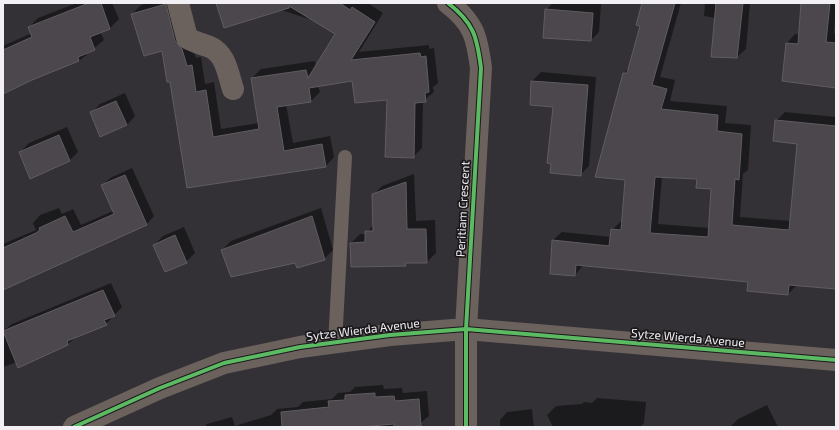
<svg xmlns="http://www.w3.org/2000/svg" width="839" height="430" font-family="'Exo 2',sans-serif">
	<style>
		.shadow { fill: #0007; fill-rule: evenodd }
		.building { fill: #4c464d; stroke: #605d61; fill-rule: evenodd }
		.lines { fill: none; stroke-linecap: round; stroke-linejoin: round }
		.lane { stroke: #6b625d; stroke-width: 14 }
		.street { stroke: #6b625d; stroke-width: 22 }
		.cycleway-casing { stroke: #1b191c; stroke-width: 6 }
		.cycleway { stroke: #5cba63; stroke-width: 4 }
		.labels { text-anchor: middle; stroke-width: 3.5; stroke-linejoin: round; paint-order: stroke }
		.street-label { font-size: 12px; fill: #f2f0f4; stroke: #1b191c }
	</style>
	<rect width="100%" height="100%" fill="#343136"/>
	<path class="shadow" d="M77,3h35l7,16 -9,9 -10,4 4,8 -25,21 -76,29v-44l29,-13 -3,-6 9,-9z
		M149,3h27l20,55 5,-1 4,27 9,-2 7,47 38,-6 -7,-45 9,-9 54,-8 1,6 21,-33 -22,-13 -37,-12 2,-6h88l15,10 -24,39 70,-7v4l5,-1 4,35 -5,4 1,5 -11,9 -1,47 -8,8 -26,-57 -35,-19 -35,6 2,6 -9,9 -25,3 7,39 37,-7 4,21 -8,9 -138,21 -17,-106 -8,-31 -31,-36 9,-9z
		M553,3l48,1 -2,28 -8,8 -45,-30z
		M643,3h38l-21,74 15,3 -5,21 57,5 -2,17 26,2 -3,45 -5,4 -3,43 51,4 7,-78 -22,-22 9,-9 51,5v168h-39l-9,9 -39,-13 -166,-16 -8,10 -22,-35 9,-8 49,5 1,-7 9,-9h2l3,-41 -2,-107 5,-5 12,-43zM662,176l36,3 14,9 -2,40 -52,-4z
		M705,3h45l-4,46 -9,8 -21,-39 -12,-2z
		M803,3h33l-2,30h2v54l-49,-44 8,-9 5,1z
		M541,72l55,5 -7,89 -9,9 -26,-69 -23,-2 1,-23z
		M125,93l10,23 -8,9 -36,-12 9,-9z
		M67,127l11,25 -8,8 -50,-8 9,-9z
		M132,168l22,48 -7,8 -144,65v-45l33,-14 -3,-7 7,-8 19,-7 3,6 11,-5 8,16 32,-14 -11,-25 8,-8z
		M414,174l2,47 19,-1 1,33 -9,9h-20l-2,3 -53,1 -1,-23 9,-9h6l8,-10 -1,-29 9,-9z
		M321,208l12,42 -9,9 -28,3 -74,-12 9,-9z
		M184,227l11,26 -9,9 -32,-17 9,-9z
		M111,283l11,24 -16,17 -30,13 -8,7 -65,23v-36l9,-7z
		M383,385l1,4 18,-1 1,5 24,-2 2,25 -11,9 1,2h-214l2,-3 25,-7 3,9 36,-11 6,-6 21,-2 5,-5 29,-3 6,-6 12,-1 5,-5z
		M597,398l49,4 -2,21 -4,4h-87l-6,-12 9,-9 26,-2 2,-2 8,1z
		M767,405l11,22h-48l8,-8z
		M532,409l2,18h-34v-7l7,-8z
		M683,426l13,1h-14z"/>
	<path class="building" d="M89,3h12l9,26 -20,8 5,13 -17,7 1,4 -47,19 -29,14v-44l29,-13 -4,-10z
		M216,3h124l10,7 2,-3 23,15 -24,38 69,-7 1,4 5,-1 3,36 -4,1 1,9 -11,1 -1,55 -29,-1 2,-57 -32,3 -3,-22 -43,7 2,14 -34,5 7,44 38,-7 4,23 -139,21 -17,-106h-3l-5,-31 -18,5 -13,-42 35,-10 9,37 7,8 5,17 5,-1 4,27 10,-2 7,47 46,-8 -8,-51 55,-8 2,8 27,-44 -46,-28v2l-65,20z
		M642,3h33l-23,82 15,4 -6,20 57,6 -1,16 25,3 -3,46 -4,-1 -3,46 57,5 8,-86 -24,-3 2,-21 61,6v163l-47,-4 -1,10 -41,-4 1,-9 -172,-17 -1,11 -25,-2 2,-34 57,6 2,-17 10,1 4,-50 -30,-3 28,-104h4l13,-47 -4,-1zM655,177l42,2 -1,9 15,1 -3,48 -58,-4z
		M716,3h27l-6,55 -26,-1z
		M801,3h29l-4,39 10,1v45l-54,-7 4,-38 12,1z
		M545,9l48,4 -2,28 -48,-3z
		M531,81l57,4 -7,91 -31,-3 1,-9 -4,-1 6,-56 -23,-2z
		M116,101l11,24 -27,12 -10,-25z
		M59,135l11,26 -40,18 -11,-27z
		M125,175l22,50 -144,65v-42l33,-15 4,-3 -1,-2 26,-12 8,16 41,-18 -13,-29z
		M406,182l1,47h19l1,34h-22l1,3 -55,1 -1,-24 15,-1v-11h8l-1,-37z
		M312,216l13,44 -28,8 -2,-5 -64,14 -10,-27z
		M175,235l12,28 -22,9 -12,-27z
		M103,290l12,26 -11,4 3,5 -40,16 1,4 -50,23 -15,-37z
		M375,393v4l19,-1 1,5 24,-2 2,27 -27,1v-3l-34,3h-78l-1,-15 48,-5 -1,-6 17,-1v-5z"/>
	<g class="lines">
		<path class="lane" d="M335,344l10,-187"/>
		<path class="street" d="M178,3l9,35c7,4 15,6 23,9 16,7 18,27 23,42
			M448,3c26,20 29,34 33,65l-15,261v98
			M74,427l86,-39 64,-25 76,-16 90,-12 76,-6 370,31"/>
		<g class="cycleway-casing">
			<path id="cycleway" d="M448,3c26,20 29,34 33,65l-15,261v98
				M74,427l86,-39 64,-25 76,-16 90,-12 76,-6 370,31"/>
		</g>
		<use href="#cycleway" class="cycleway"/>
	</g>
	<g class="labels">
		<g class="street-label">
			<text transform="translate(463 209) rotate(-87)" y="4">Peritiam Crescent</text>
			<text transform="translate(363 330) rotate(-7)" y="4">Sytze Wierda Avenue</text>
			<text transform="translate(688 338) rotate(5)" y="4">Sytze Wierda Avenue</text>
		</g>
	</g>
	<rect width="839" height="430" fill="none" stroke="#f2f0f4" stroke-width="8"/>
</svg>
